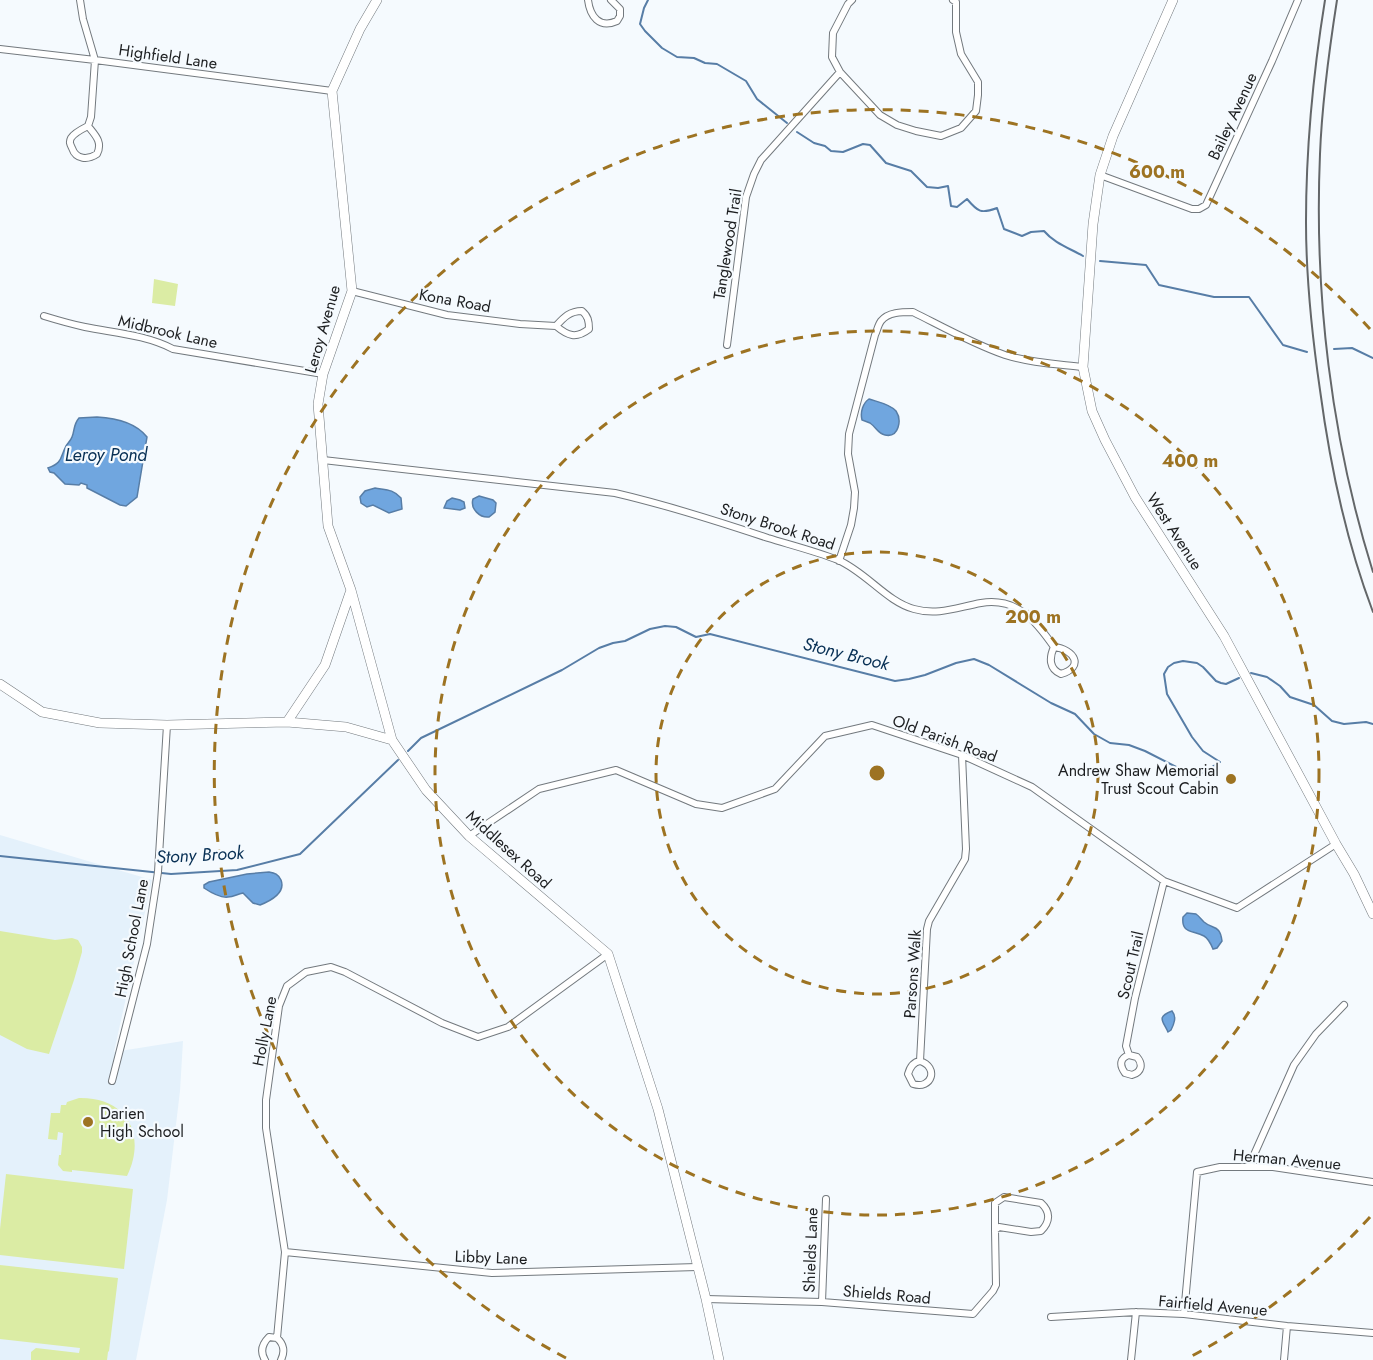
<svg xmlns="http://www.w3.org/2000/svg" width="1373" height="1360" font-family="Jost,sans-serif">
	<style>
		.built { fill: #e4f1fb }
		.green { fill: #dbeca4 }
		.water { fill: #70a6df; stroke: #577da6; stroke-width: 1.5 }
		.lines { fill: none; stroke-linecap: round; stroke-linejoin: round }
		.stream { stroke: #577da6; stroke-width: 2 }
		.street-casing { stroke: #73797e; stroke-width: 8 }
		.secondary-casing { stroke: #73797e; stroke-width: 10 }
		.street { stroke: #fff; stroke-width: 6 }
		.secondary { stroke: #fff; stroke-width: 9 }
		.rail { stroke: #646769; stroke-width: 2 }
		.ring { fill: none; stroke: #9d7322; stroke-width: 3; stroke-dasharray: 10 8 }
		.poi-dot { fill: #9d7322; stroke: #f5fafe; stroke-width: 2 }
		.labels { text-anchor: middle; stroke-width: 4.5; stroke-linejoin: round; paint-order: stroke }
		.street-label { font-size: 16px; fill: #1c1e20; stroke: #f5fafe }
		.poi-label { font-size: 16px; fill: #1c1e20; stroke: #f5fafe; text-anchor: end }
		.water-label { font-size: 18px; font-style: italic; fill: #072f54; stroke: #f5fafe }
		.centre { fill: #9d7322; stroke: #f5fafe; stroke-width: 3 }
		.ring-label { font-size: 18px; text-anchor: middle; font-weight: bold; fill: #9d7322; stroke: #f5fafe; stroke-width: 4.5; stroke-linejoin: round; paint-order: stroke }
	</style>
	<rect width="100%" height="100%" fill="#f5fafe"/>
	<path class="built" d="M0,835l152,45 -38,172 69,-11 -3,50 -13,109 -31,160h-136z"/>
	<path class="green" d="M154,279l24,5 -3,22 -23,-3z
		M0,931l55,9 17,-2 6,2 4,7v5l-8,28 -25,74 -22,-5 -27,-14z
		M79,1098c48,-1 68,37 48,78l-55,-6v2l-9,-1 -5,-6 1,-10h2l2,-22 -5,-1 -1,8 -9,-1 3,-26h9l1,-8h5l1,-3z
		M6,1174l127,15 -9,80 -124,-14v-26z
		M0,1265l118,13 -9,73 -1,1 -1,8h-76v-8l5,-4 43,5 1,-5 -80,-9z"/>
	<path class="water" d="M869,399c9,3 21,5 27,12 6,9 3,27 -11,24 -7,-1 -9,-8 -15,-12 0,0 -8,-3 -8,-3 -2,-8 1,-17 7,-21z
		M97,417c18,1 39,6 50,20l-10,60 -11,9 -6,-1 -33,-17v-3l-6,-2 -2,2 -14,-1 -11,-11 -4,-1 -2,-4c15,-5 12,-11 18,-22 2,-3 5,-6 6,-9 3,-7 1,-12 7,-19z
		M375,488c11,2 18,1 26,10l1,11 -13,4 -16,-8 -6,2 -6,-4 -1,-6 5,-6z
		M479,496l14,4 3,3 -1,9 -6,5c-9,1 -19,-8 -16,-18z
		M452,498l8,2 4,2 1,6 -5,2 -16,-2 3,-7z
		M269,872c6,1 9,2 12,8 5,13 -11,21 -21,25l-7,-2 -10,-10c-6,1 -9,4 -15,4 -7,1 -18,-5 -24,-9v-3l5,-3 38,-8z
		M1187,913l9,1c3,2 5,5 8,8 9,8 16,2 18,19l-5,7 -4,1c-2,-5 -4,-10 -9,-13 -11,-6 -23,-2 -21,-19z
		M1172,1011c5,6 2,13 -1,19l-3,2c-5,-11 -12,-15 4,-21z"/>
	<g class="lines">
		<path class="stream" d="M648,0l-4,8 -4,16 5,7 17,17 15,9 17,1 11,5 12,1 29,17 11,18 30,24
			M797,132l17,11 11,3 6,5 12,1 20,-8 7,1 16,18 25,8 16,16 11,1 10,-2 3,20 6,1 10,-8c11,13 14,15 30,9l7,21 18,7 9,-4 13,-1c10,12 25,17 39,25
			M1100,261l46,4 13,20 55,12h35l34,48 24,7
			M1334,349l18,-1 21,10
			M1251,673l16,4 13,9 10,11 24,8 18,16 12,3 22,-2 7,2
			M408,751l13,-13 141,-68 37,-22 14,-5 12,-2 25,-12 15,-3 11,1 20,10 14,-3 185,47 14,-2 16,-4 31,-12 18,-4 15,6 62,38 24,11 19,20 16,9 19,2 16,6 51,26 24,-15 -17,-11 -11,-14 -25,-43 -3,-20 4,-7 6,-4 9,-2 14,2 6,4 13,14 5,2 5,1 13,-6
			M0,856l171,18 66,-4 63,-16 98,-94"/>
		<g class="street-casing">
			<path id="street" d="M80,0l3,19 12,41 -4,57 -3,9c7,9 15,16 9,28 -9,6 -21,6 -25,-6 -2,-4 -3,-6 -1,-10 3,-5 11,-9 17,-12
				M588,0c2,16 11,29 29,21l3,-5v-7l-9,-9
				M852,0l-4,4 -15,29 -1,24 8,15 40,43 17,10 19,6 25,5 20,-8 15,-17 2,-16v-13l-17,-28 -5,-22v-30l-3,-2
				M0,49l95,11 237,31
				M1100,175l92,34h7l7,-4 66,-144 26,-61
				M352,291l95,24 73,9 36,2c8,-9 14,-15 26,-15 6,5 7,10 7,18 -13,10 -21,7 -33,-3
				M44,316c13,4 27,8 41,11 30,6 61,8 88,22l150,25
				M727,345l19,-148 8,-23 7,-14 79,-88
				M323,460l292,33c52,12 102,28 153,45 23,7 47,13 70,22 28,12 49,42 76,49 24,7 44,-2 67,-6 36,-6 55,18 73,44 20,2 31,20 7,27 -12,-5 -12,-16 -7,-27
				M839,561l12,-36 3,-17 1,-16 -7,-38 1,-20 26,-99c2,-4 3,-10 6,-14 7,-9 21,-9 32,-9 30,15 60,32 92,43 26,8 52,9 78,12
				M469,836l70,-47 77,-19 80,34 26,4 53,-19 50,-53 47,-11 90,30 70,32 132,94 73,27 99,-64
				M1129,1055c-9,3 -10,10 -4,18l7,2c10,-3 11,-11 5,-18l-8,-2 -3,-9 9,-48 29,-117
				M920,1061c-7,1 -10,6 -12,13l5,10c19,6 26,-17 7,-23l7,-132 2,-8 36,-62 1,-10 -4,-94
				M112,1081l35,-137 11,-72 9,-147
				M1249,1166l45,-101 22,-31 28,-29
				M285,1252l207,21 205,-6
				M706,1299l116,3 151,12 20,-23 3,-6 -1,-55 4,-3 32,5 10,-1c9,-9 10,-19 0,-28l-37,-6 -9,6v27
				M822,1302l4,-103
				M1184,1314l13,-142 23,-5h53l100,15
				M1051,1317l85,-5 48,2 103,12 86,7
				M265,1360c-5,-8 -3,-16 4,-23l8,1
				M281,1360c4,-8 3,-16 -4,-22l8,-86 -19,-124v-28l13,-94 8,-20 19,-14 25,-5 14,5 97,51 36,14 30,-10 100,-73
				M1131,1360l5,-48
				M1284,1360l3,-34"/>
		</g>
		<g class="secondary-casing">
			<path id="secondary" d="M377,0l-17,29 -28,62 20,200 -29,83 -5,30 10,122 23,64 41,150
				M1173,0l-60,136 -13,39 -7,49 -10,143 9,44 13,29 30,57 89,139 112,208 18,30 19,40
				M0,684l42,28 58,11 67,2 120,-3 59,5 46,13 34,50 43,46 139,118 50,155 48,190 13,61
				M287,722l38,-57 26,-75"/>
		</g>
		<use href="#street" class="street"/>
		<use href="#secondary" class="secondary"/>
		<path class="rail" d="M1325,0c-12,74 -19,148 -19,222 0,56 6,113 14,168 10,75 26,151 53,222
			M1337,0c-8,51 -15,102 -17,154 -6,140 11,284 53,418"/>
	</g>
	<g class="ring">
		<circle cx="877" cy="773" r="221"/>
		<circle cx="877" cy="773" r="442"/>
		<path d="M1370 1217A663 663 0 0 1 1188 1358M566 1358A663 663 0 1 1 1370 329"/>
	</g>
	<g class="poi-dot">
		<circle cx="1231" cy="779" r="6"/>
		<circle cx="88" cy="1122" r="6"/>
	</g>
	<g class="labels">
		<g class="street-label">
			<text transform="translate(168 56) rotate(8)" y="6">Highfield Lane</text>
			<text transform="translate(1232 116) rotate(-65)" y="6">Bailey Avenue</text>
			<text transform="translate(727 244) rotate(-81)" y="6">Tanglewood Trail</text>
			<text transform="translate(455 300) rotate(10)" y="6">Kona Road</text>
			<text transform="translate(322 329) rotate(-74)" y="6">Leroy Avenue</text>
			<text transform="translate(168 331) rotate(13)" y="6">Midbrook Lane</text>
			<text transform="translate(778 526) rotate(18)" y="6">Stony Brook Road</text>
			<text transform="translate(1175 531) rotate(57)" y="6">West Avenue</text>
			<text transform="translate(945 738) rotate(20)" y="6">Old Parish Road</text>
			<text transform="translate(509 849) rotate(42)" y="6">Middlesex Road</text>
			<text transform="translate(131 938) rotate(-79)" y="6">High School Lane</text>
			<text transform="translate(1130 965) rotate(-77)" y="6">Scout Trail</text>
			<text transform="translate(912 974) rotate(-86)" y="6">Parsons Walk</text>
			<text transform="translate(264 1031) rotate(-79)" y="6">Holly Lane</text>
			<text transform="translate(1287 1159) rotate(5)" y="6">Herman Avenue</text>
			<text transform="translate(810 1250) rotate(-88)" y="6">Shields Lane</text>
			<text transform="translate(491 1257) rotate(2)" y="6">Libby Lane</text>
			<text transform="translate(887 1294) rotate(5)" y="6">Shields Road</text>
			<text transform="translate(1213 1305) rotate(5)" y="6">Fairfield Avenue</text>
		</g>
		<g class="poi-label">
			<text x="1219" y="776">Andrew Shaw Memorial<tspan x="1219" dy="18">Trust Scout Cabin</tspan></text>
			<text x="100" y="1119" text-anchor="start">Darien<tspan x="100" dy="18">High School</tspan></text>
		</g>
		<g class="water-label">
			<text x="106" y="461">Leroy Pond</text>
			<text transform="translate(846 654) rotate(14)" y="6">Stony Brook</text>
			<text transform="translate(200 855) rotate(-3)" y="6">Stony Brook</text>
		</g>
	</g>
	<circle cx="877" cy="773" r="9" class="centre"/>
	<g class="ring-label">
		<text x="1157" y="178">600 m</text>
		<text x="1190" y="467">400 m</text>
		<text x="1033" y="623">200 m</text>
	</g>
</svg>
